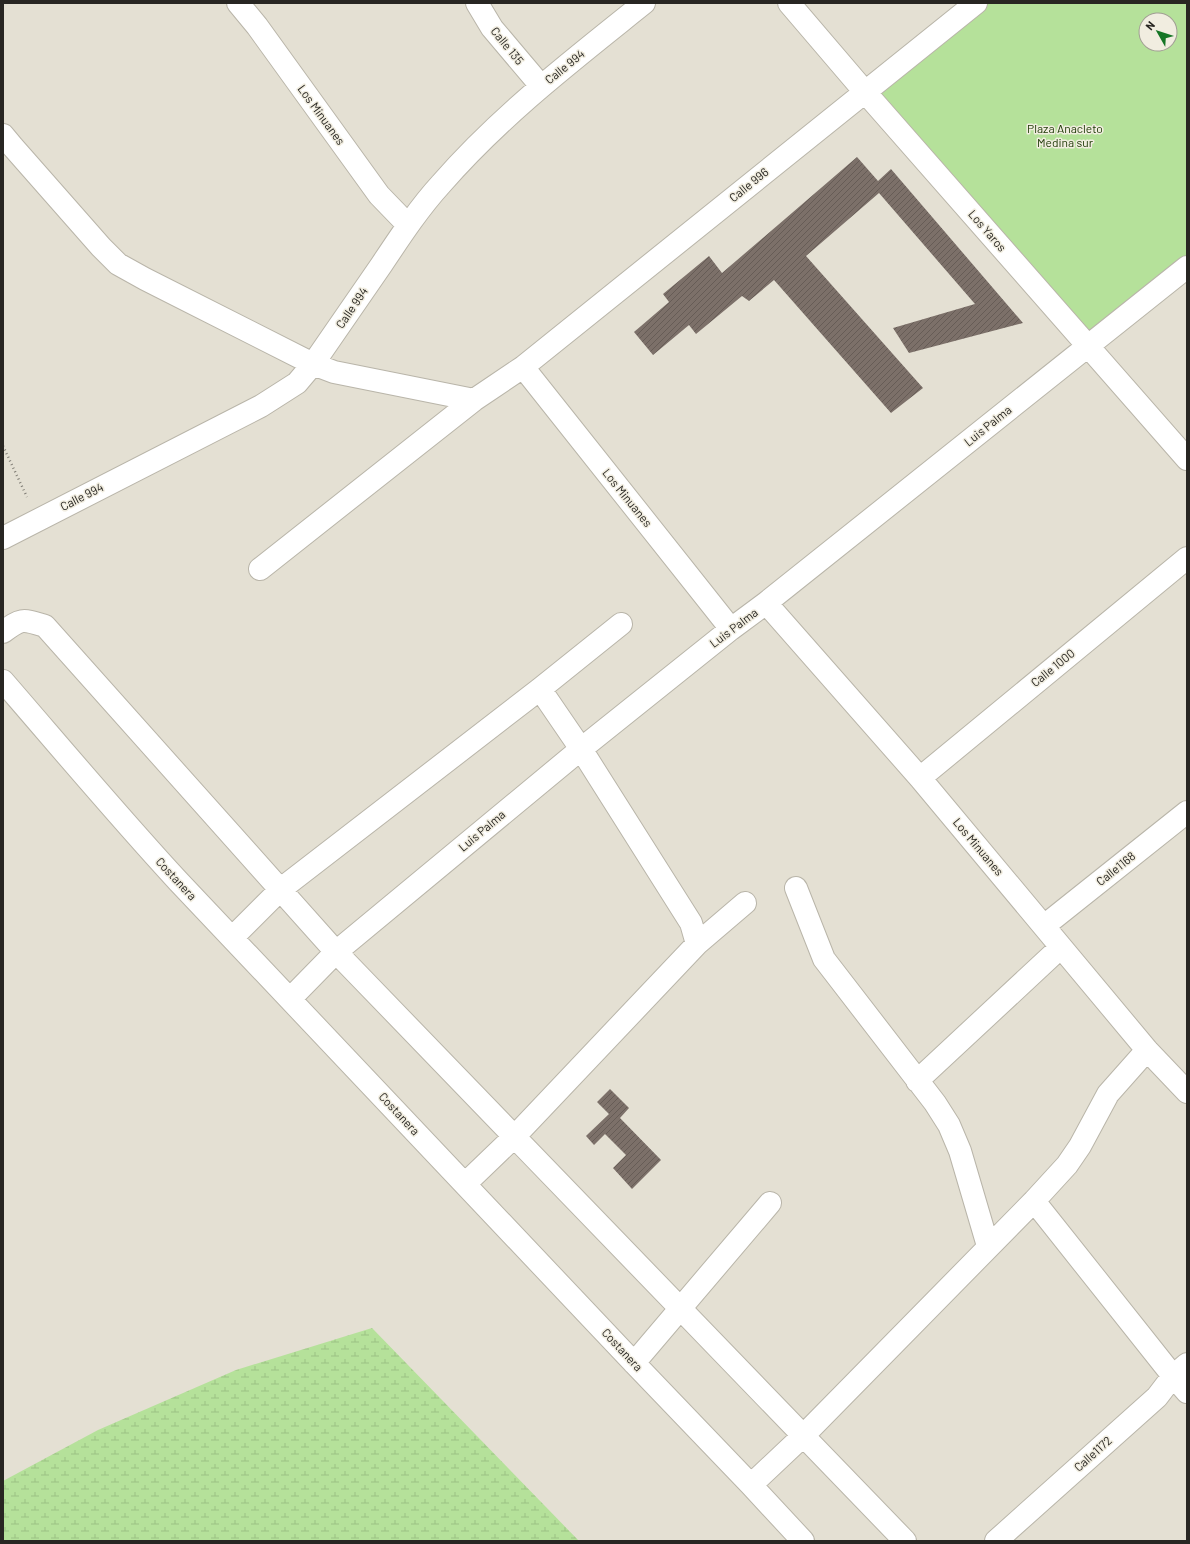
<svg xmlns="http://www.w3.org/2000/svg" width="1190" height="1544" font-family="Barlow,sans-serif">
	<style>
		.wetland { fill: url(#wetland-marsh) }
		.park { fill: #b5e19a; fill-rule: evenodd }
		.building { fill: url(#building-hatch) }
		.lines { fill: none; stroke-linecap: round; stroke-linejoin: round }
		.minor-casing { stroke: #b9b5a9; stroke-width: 24 }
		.path { stroke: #827f77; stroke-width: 2.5; stroke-dasharray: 1 3; stroke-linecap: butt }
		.minor { stroke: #fff; stroke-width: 22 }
		.labels { text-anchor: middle; stroke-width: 3; stroke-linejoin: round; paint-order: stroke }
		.street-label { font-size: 12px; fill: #282622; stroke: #f1ede0 }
		.park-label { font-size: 12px; fill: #193600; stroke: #f1ede0 }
	</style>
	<defs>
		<pattern id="wetland-marsh" width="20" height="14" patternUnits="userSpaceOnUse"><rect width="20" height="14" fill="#b5e19a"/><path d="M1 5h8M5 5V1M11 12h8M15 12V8" fill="none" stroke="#9cc184"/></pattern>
		<pattern id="building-hatch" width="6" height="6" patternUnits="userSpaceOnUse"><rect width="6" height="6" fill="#7c7069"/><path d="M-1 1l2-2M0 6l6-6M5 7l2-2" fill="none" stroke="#665c56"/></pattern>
	</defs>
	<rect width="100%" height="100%" fill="#e4e0d3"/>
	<path class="wetland" d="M372,1328l207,213h-576v-60l95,-51 138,-60z"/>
	<path class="park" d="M976,3h211v264l-99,79 -223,-254zM1146,20h24v24h-24z"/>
	<path class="building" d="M857,157l21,24 13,-12 132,154 -114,30 -16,-25 82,-24 -96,-111 -73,63 117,132 -32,25 -117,-133 -25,21 -7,-5 -46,38 -7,-9 -36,30 -19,-23 35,-30 -6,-8 46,-38 13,17z
		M610,1089l19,19 -9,10 41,42 -29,29 -19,-21 13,-13 -21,-21 -11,11 -8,-9 23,-22 -12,-12z"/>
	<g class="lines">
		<g class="minor-casing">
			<path id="minor" d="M238,3l19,23 122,169 29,30
				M477,3l15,25 49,58
				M789,3l76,89 322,367
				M3,135l10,12 88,100 17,17 27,15 168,85 21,8 140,28
				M523,367l208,262
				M3,538l258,-132 36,-23 16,-19c23,-33 46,-67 69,-100 18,-27 37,-56 59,-80 60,-69 132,-124 203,-181
				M260,569l214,-169 49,-33 453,-364
				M766,603l154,175 227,272 40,42
				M3,632c19,-14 19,-13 42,-6l291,326 569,589
				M3,681c58,67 115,135 175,200l456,482 117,122 52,56
				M540,689l41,60 110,174 6,21
				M920,778l267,-220
				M796,888l28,71 111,144 14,22 11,26 28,95
				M1044,926l143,-114
				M232,938l49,-49 259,-200 81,-65
				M290,999l46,-47 245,-203 150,-120 35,-26 421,-336
				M917,1081l144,-134
				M465,1184l50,-48 182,-192 48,-41
				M1034,1201l139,175 14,16
				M634,1363l136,-160
				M751,1485l53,-50 230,-234 33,-36 13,-19 28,-52 39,-44
				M996,1541l161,-144 16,-21 14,-12"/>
		</g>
		<path class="path" d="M3,446l24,51"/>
		<use href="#minor" class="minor"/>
	</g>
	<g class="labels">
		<g class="street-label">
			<text transform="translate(507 46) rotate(51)" y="4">Calle 135</text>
			<text transform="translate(565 67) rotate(-39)" y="4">Calle 994</text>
			<text transform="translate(321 115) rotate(54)" y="4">Los Minuanes</text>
			<text transform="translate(749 185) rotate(-39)" y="4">Calle 996</text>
			<text transform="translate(987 231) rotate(49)" y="4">Los Yaros</text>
			<text transform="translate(352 308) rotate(-56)" y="4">Calle 994</text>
			<text transform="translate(988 426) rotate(-39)" y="4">Luis Palma</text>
			<text transform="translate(82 497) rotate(-27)" y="4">Calle 994</text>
			<text transform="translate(627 498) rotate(51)" y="4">Los Minuanes</text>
			<text transform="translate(734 628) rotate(-37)" y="4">Luis Palma</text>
			<text transform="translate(1053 668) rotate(-39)" y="4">Calle 1000</text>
			<text transform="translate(482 831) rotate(-40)" y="4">Luis Palma</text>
			<text transform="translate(978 847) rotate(50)" y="4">Los Minuanes</text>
			<text transform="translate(1116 869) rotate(-39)" y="4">Calle1168</text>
			<text transform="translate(176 879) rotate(47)" y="4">Costanera</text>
			<text transform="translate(399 1114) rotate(47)" y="4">Costanera</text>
			<text transform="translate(622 1350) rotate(47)" y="4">Costanera</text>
			<text transform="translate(1093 1454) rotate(-42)" y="4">Calle1172</text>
		</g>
		<g class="park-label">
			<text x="1065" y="133">Plaza Anacleto<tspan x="1065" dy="14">Medina sur</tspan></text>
		</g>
	</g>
	<rect width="1190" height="1544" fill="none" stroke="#282622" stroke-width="8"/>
	<g transform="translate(1158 32) rotate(309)"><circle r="19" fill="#f1ede0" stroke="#a19d94"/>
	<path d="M0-3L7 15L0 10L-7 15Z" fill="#157525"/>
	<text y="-6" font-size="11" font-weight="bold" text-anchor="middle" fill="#282622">N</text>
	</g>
</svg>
